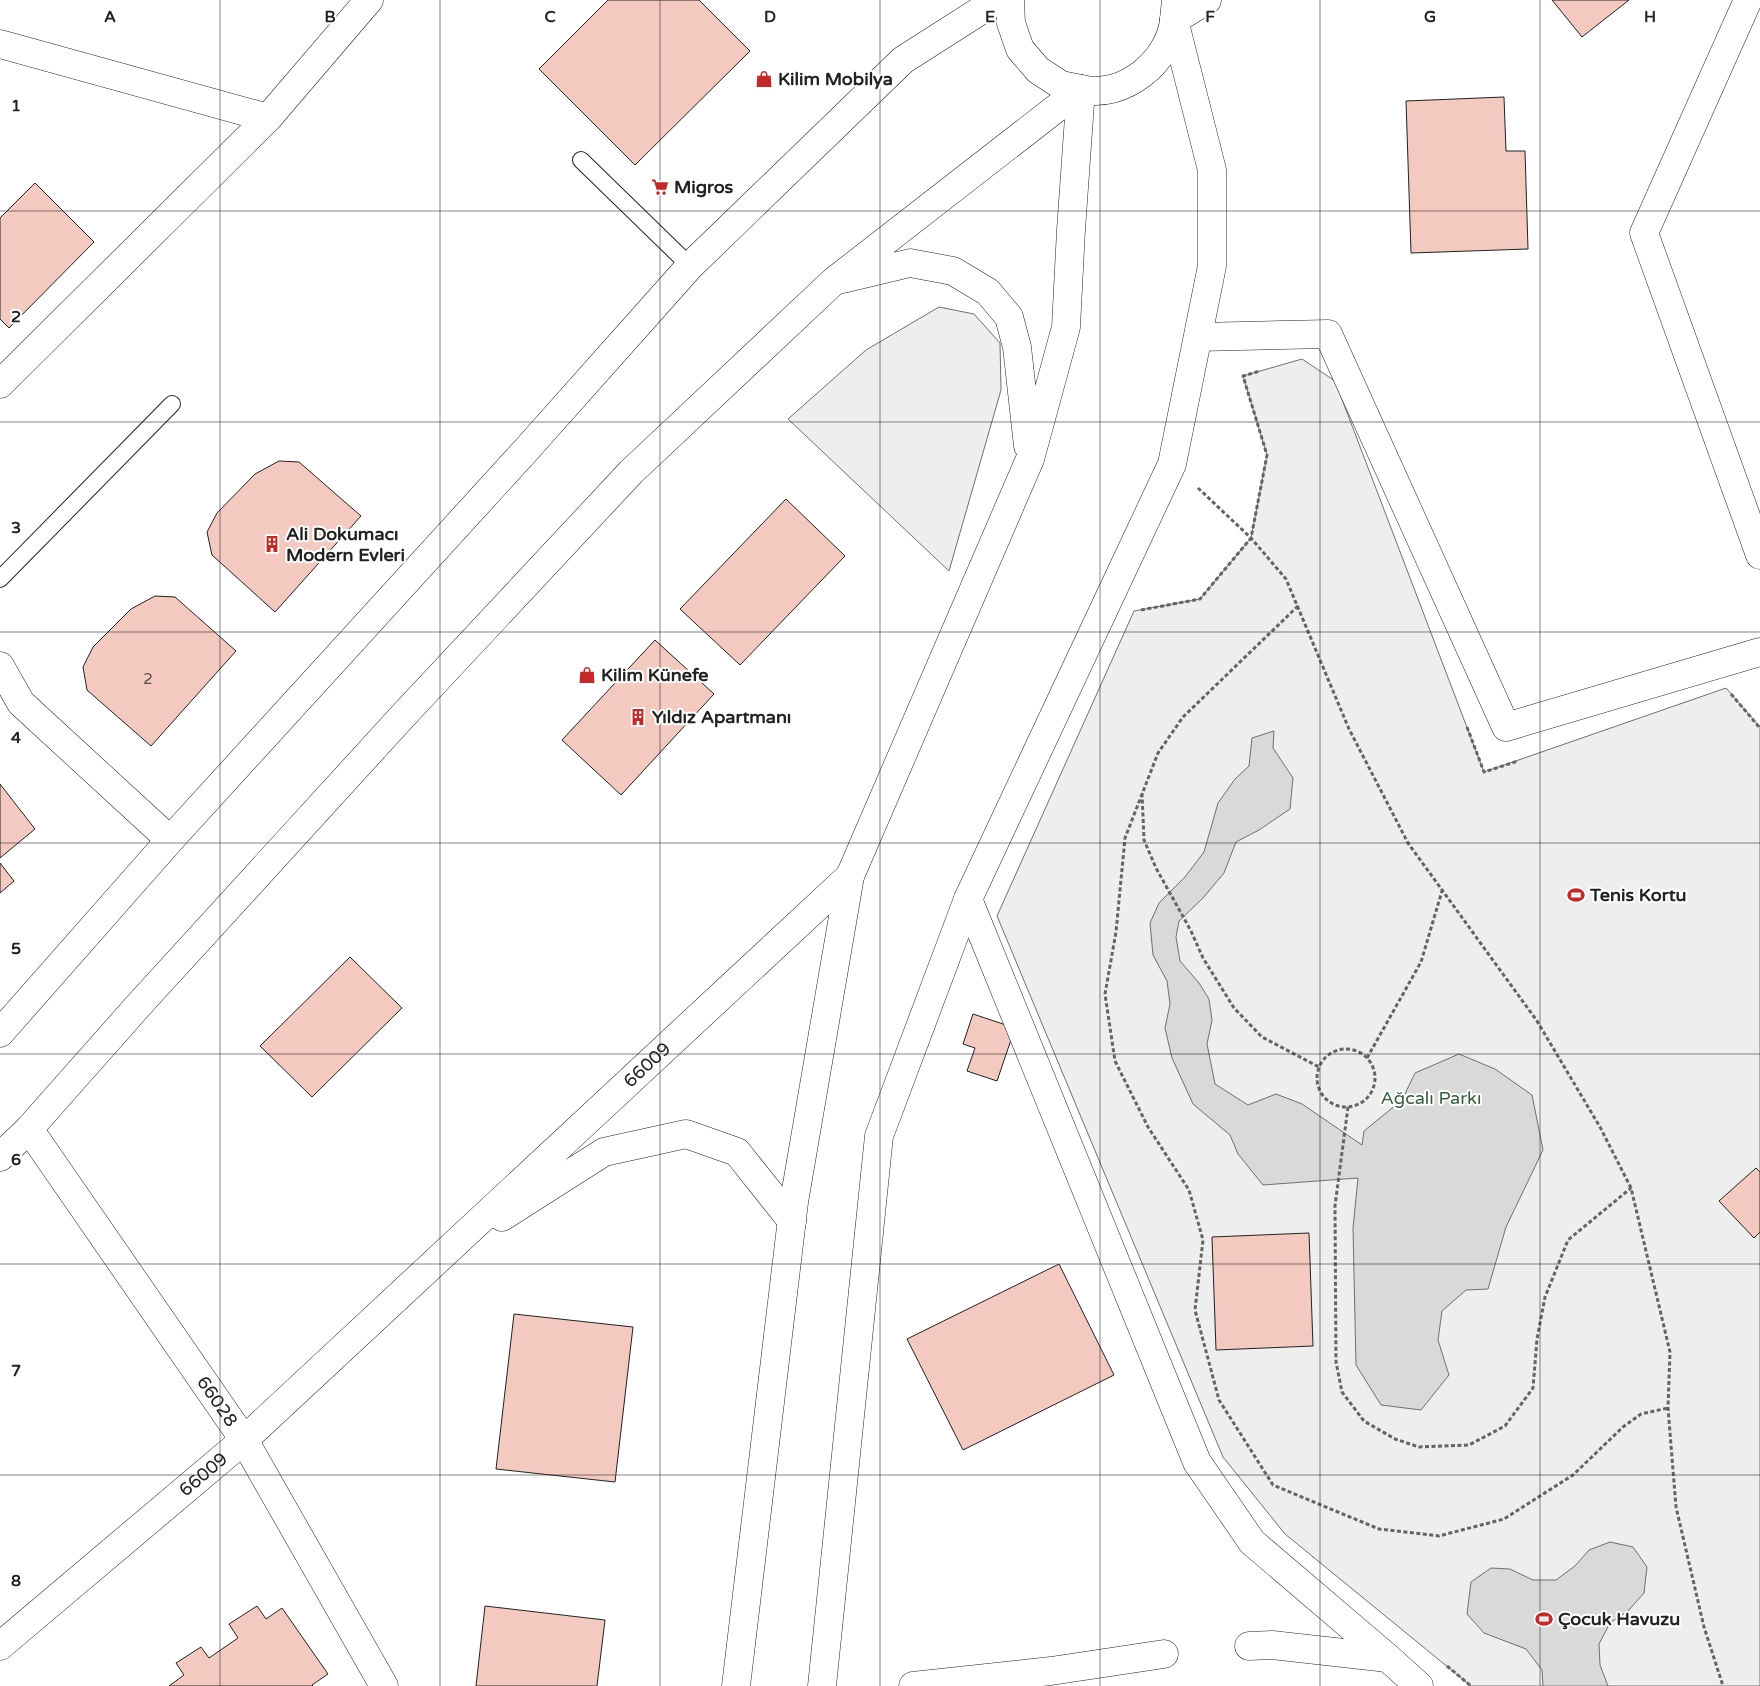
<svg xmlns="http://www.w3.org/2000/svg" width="1760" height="1686" font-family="'Varela Round',sans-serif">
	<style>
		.green { fill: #eee; stroke: #6f6f6f }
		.water { fill: #d9d9d9; stroke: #6f6f6f }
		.building { fill: #f3c9c0; stroke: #222 }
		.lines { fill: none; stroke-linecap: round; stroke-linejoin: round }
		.service-casing { stroke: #222; stroke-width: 18 }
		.minor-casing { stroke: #222; stroke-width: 29 }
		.tertiary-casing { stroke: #222; stroke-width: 29 }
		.secondary-casing { stroke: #222; stroke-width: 29 }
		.path { stroke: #646464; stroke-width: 3; stroke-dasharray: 4 2.5; stroke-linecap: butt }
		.service { stroke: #fff; stroke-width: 16 }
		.minor { stroke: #fff; stroke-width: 28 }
		.tertiary { stroke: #fff; stroke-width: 28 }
		.secondary { stroke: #fff; stroke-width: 28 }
		.grid { fill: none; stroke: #222; stroke-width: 1; stroke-opacity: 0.55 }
		.labels { text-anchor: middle; stroke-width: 4; stroke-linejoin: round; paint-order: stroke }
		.number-label { font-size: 15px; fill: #564c4a }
		.poi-label { font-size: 18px; font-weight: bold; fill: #222; stroke: #fff; text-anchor: start }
		.street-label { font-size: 18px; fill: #222; stroke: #fff }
		.park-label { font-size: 18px; fill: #2f5e38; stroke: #fff }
		.grid-label { font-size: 16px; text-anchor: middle; font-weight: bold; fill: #222; stroke: #fff; stroke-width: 4; stroke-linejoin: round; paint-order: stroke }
	</style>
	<rect width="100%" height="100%" fill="#fff"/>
	<path class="green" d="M939,307l35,7 26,29 1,47 -52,181 -161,-152 78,-69z
		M1302,359l33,22 149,391 242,-84 34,39v959h-289l-186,-152 -62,-77 -226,-541 137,-305 66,-12 51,-61 16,-83 -24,-79z"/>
	<path class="water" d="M1274,731l-1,17 20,30 -3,31 -31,21 -23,12 -12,31 -21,25 -24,23 -3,16 4,24 19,22 10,16 3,21 -5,24 8,40 33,21 28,-11 26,10 60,41 2,-14 38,-31 13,-27 44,-19 36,15 37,26 11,55 -37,77 -18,62 -22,1 -24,21 -4,29 11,35 -28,35 -40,-5 -25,-40 -3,-137 5,-50 -95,7 -25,-31 -8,-19 -37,-31 -21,-46 -7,-30 5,-24 -3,-23 -14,-26 -3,-32 9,-20 26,-26 19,-25 14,-49 17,-24 14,-13 3,-28z
		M1610,1542l23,5 14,20 -3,26 -16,18 -18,12 -11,21 1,21 8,21h-65l-1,-16 -16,-21 -42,-16 -17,-19 4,-32 20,-14 19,1 23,11h23l19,-14 14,-16z"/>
	<path class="building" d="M608,0h91l51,51 -115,114 -96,-96z
		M1552,0h77l-47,37z
		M1504,97l2,54h19l3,98 -117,4 -5,-152z
		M35,183l59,59 -85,86 -9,-9v-101z
		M279,461l20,1 62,54 -86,96 -63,-57 -5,-23 10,-19 38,-39z
		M786,499l59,57 -105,109 -60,-56z
		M155,596l20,1 61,54 -85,95 -64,-56 -4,-23 10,-20 38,-38z
		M655,640l59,54 -93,101 -59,-55z
		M0,784l35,45 -35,29z
		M0,863l14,18 -14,12z
		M350,957l52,51 -90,89 -52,-51z
		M973,1014l42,14 -18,53 -30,-10 8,-23 -12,-4z
		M1756,1168l4,4v60l-6,6 -35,-37z
		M1309,1233l4,113 -97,4 -4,-113z
		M1059,1264l55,111 -151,75 -56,-111z
		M514,1314l119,13 -18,155 -119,-13z
		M257,1606l9,13 16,-11 46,66 -16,11 1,1h-144l15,-11 -8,-12 25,-16 8,11 29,-20 -9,-14z
		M485,1606l120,14 -8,66h-121z"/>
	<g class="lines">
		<g class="service-casing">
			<path id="service" d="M581,160l109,106
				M0,579l172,-175"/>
		</g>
		<g class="minor-casing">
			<g id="minor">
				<path d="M1748,0l-104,233 116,322"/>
				<path d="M0,44l268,74"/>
				<path d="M1199,337l129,-3 178,393 254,-75"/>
				<path d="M0,384l268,-266 101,-118"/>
				<path d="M0,666l21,37 149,137"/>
				<path d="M968,899l229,563 55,80 136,116 31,28"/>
				<path id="s1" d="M29,1129l215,311 140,246"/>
				<path d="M502,1217l102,-65 82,-18 51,18 55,69"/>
				<path id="s2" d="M0,1646l244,-206 606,-564"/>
				<path d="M1249,1646l23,-1 116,13"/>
				<path d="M913,1686l138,-15 113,-17"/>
			</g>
		</g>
		<g class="tertiary-casing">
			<path id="tertiary" d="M1010,0l1,23 9,26 18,21 23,15 20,4
				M1174,20l2,-20"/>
		</g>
		<g class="secondary-casing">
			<path id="secondary" d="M843,279l67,-16 43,8 35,21 21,25 8,30 11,99
				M0,1033l170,-193 357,-391 163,-183 213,-206 94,-60
				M0,1157l29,-28 108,-122 263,-288 231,-247 203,-191 247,-192c42,11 89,-28 93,-69l33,-20
				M736,1686l58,-484 56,-326 180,-417 36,-132 5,-97 10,-141
				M822,1686l57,-550 89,-237 204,-435 40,-198v-96l-38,-150"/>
		</g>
		<path class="path" d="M1198,488l53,50 35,41 63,150 59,114 129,178 63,106 31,61 39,164 -2,56 8,99 28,120 19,59
			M1298,606l-115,111 -25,36 -33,85 -9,94 -11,62 10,67 33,66 41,63 14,50 -8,70 24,90 54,85 106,44 60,7 65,-17 69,-44 50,-48 18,-13 27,-6
			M1141,610l59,-11 51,-61 16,-83 -24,-79 17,-5
			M1731,694l29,34
			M1467,727l17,45 34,-11
			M1142,793l2,47 12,28 35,63 12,27 31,50 28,29 57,30
			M1317 1078a29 29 0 1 1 58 0a29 29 0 1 1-58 0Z
			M1367,1058l54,-96 21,-71
			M1348,1107l-13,99 1,156 6,30 22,29 31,18 24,8 50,-2 36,-19 28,-38 4,-49 8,-42 23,-57 63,-52
			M1447,1666l24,20"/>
		<use href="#service" class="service"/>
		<use href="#minor" class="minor"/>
		<use href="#tertiary" class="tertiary"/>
		<use href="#secondary" class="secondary"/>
	</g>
	<path class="grid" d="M220,0v1686M440,0v1686M660,0v1686M880,0v1686M1100,0v1686M1320,0v1686M1540,0v1686M0,211h1760M0,422h1760M0,632h1760M0,843h1760M0,1054h1760M0,1264h1760M0,1475h1760"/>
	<defs>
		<g id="shop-bare" transform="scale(1.35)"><path d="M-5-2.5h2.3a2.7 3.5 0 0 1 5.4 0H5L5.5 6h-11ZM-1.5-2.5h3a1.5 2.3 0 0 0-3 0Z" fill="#c62828" stroke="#fff" stroke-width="2.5" paint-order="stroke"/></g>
		<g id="supermarket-bare" transform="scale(1.35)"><path d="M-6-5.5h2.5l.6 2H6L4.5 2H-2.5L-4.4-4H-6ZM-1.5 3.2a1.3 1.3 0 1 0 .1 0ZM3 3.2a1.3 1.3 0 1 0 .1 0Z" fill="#c62828" stroke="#fff" stroke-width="2.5" paint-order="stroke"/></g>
		<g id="building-bare" transform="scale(1.35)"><path d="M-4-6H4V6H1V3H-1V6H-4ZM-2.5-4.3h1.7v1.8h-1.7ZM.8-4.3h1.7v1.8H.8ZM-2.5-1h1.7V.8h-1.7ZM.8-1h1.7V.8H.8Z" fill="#c62828" stroke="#fff" stroke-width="2.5" paint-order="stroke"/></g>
		<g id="stadium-bare" transform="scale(1.35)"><path d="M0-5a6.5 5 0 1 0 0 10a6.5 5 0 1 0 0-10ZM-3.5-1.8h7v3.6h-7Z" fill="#c62828" stroke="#fff" stroke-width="2.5" paint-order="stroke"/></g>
	</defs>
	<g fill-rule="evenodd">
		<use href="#shop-bare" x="764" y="79"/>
		<use href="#supermarket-bare" x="660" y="187"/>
		<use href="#building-bare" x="272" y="544"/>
		<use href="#shop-bare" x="587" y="675"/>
		<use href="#building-bare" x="638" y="717"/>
		<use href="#stadium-bare" x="1576" y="895"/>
		<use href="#stadium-bare" x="1544" y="1619"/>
	</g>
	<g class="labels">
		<g class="number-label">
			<text x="148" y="684">2</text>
		</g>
		<g class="poi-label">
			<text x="778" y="85">Kilim Mobilya</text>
			<text x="674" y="193">Migros</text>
			<text x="286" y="540">Ali Dokumacı<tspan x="286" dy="21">Modern Evleri</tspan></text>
			<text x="601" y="681">Kilim Künefe</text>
			<text x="652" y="723">Yıldız Apartmanı</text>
			<text x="1590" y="901">Tenis Kortu</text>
			<text x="1558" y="1625">Çocuk Havuzu</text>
		</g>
		<g class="street-label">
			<text dy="6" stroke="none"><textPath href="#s2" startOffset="870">66009</textPath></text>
			<text dy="6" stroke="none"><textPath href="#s1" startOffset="331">66028</textPath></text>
			<text dy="6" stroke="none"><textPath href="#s2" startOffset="266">66009</textPath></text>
		</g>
		<g class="park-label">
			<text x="1431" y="1104">Ağcalı Parkı</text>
		</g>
	</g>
	<g class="grid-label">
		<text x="110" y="22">A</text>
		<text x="330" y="22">B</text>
		<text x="550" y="22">C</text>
		<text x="770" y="22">D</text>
		<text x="990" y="22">E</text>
		<text x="1210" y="22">F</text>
		<text x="1430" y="22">G</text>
		<text x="1650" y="22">H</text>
		<text x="16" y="111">1</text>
		<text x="16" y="322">2</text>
		<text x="16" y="533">3</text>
		<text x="16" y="743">4</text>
		<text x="16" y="954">5</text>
		<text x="16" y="1165">6</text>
		<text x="16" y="1376">7</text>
		<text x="16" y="1586">8</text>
	</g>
</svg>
